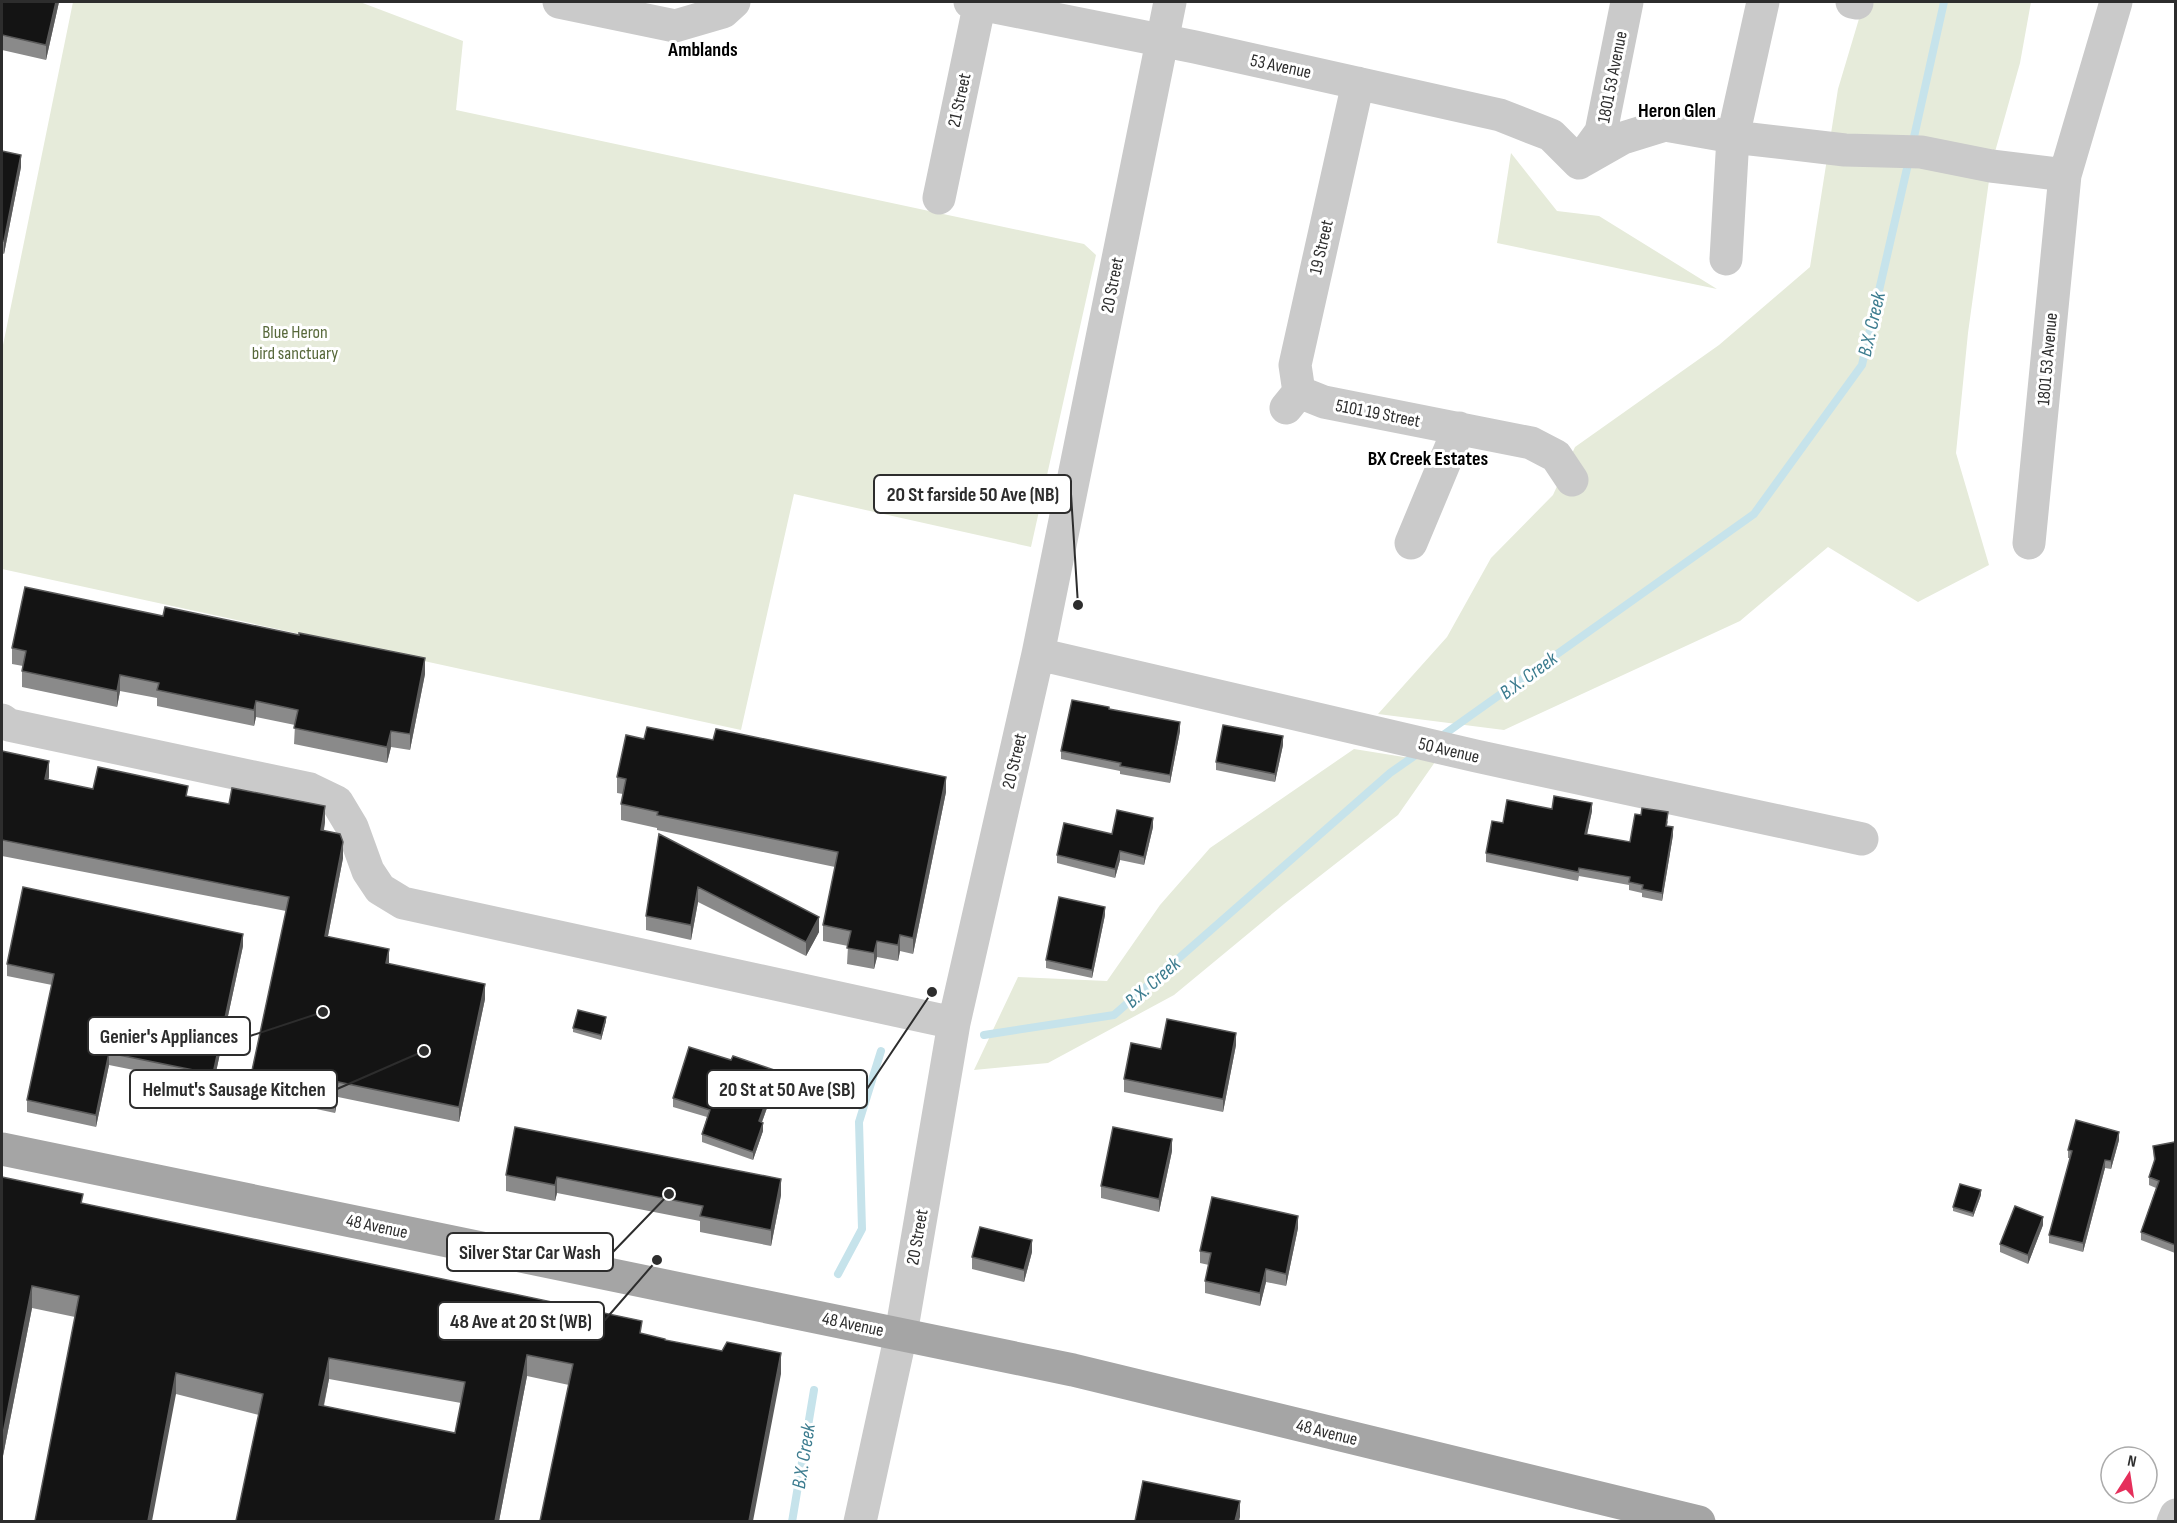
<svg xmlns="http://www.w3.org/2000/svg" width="2177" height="1523" font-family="'Sofia Sans Condensed',sans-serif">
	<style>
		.green { fill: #e6ebda }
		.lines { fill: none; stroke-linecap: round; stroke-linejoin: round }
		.stream { stroke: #c6e3eb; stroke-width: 8 }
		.minor { stroke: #cacaca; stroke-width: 33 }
		.major { stroke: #a5a5a5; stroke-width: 33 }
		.wall { fill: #8a8a8a; fill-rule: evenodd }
		.shaded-wall { fill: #5a5a5a }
		.building { fill: #141414; stroke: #5a5a5a; stroke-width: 1.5; fill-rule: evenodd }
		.labels { text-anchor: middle; stroke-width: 6; stroke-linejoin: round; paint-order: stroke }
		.street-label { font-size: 18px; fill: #2d2d2d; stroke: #fff }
		.park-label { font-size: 18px; fill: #58693b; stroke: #fff }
		.neighbourhood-label { font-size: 20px; font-weight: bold; fill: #000; stroke: #fff }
		.water-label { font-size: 20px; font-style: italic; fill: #3c7c8f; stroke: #fff }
		.leader { fill: none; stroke: #2d2d2d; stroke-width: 2 }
		.callout-dot { fill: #2d2d2d; stroke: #fff; stroke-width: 2 }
		.callout { fill: #fff; stroke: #2d2d2d; stroke-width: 2 }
		.callout-label { font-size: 20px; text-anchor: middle; font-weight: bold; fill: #2d2d2d }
	</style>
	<rect width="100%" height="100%" fill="#fff"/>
	<path class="green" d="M73,2h287l103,39 -7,69 628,134 12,11 -65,292 -237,-53 -53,236 -739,-161v-219z
		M1864,2h167l-11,61 -29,103 -23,167 -12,120 33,112 -71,37 -90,-55 -88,74 -236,109 -126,-16 69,-77 44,-79 62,-63 22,-48 144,-102 91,-78 28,-178z
		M1511,153l46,58 42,5 118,73 -220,-46z
		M1354,749l81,13 -37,53 -114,89 -110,91 -126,68 -74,7 44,-93 89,4 53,-76 50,-57z"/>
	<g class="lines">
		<path class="stream" d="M1914,137l30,-135
			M1439,738l315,-224 108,-149 46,-201
			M984,1035l130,-20 276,-242 30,-21
			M838,1274l24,-45 -3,-107 22,-71
			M792,1522l22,-132"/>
		<path class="minor" d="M559,2l116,24 48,-14 11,-10
			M970,2l225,45 305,68 51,20 28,28
			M1852,2l5,1
			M1580,161l21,-29 26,-130
			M1579,163l44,-25 42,-13 68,12 112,13 76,2 70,14 74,9
			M939,198l41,-196
			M1726,259l7,-122 30,-135
			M1299,392l25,10 207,41 25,13 16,24
			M1286,408l13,-16 -4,-27 63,-282
			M1411,543l48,-115
			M2029,543l36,-368 51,-173
			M1038,654l438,102 386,83
			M2,720l7,5 301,64 27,13 15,25 16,44 12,18 23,14 551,120
			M860,1522l41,-188 53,-311 84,-369 132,-652
			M2173,1522l3,-7"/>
		<path class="major" d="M2,1149l1071,221 626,152"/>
	</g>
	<path class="wall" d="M2,2h57l-13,58 -44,-10z
		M2,151l19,16 -17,87 -2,-1z
		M12,648l413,26 -15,76 -19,-3 -4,16 -93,-19 1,-19 -39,-8 -2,9 -97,-20v-8l-37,-7 -3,16 -95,-20v-16l1,-5 -11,-2z
		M1109,709l71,22 -10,52 -50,-9v-3l-59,-12v-8z
		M644,739l302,53 -33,162 -13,-3 -2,10 -21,-4 -3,12 -27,-5 1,-18 -25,-5v-16l12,-58 -178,-37v-2l-36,-8v-16l2,-10 -6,-1v-16z
		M1283,745l-8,37 -59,-12v-8z
		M2,751l47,26 -1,3 45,9 95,7 137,26 -1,8 19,28 -15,78 61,28 96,35 -26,123 -121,-25 -3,16 -85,-18v-15l36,-169 -284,-55z
		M1552,809l40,2 -5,24 43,7 38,-21 -1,5 6,9 -11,66 -20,-4v-4l-13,-3v-5l-50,-9 -1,5 -92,-19v-9l17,-30z
		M1153,827l-9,38 -24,-5 -5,18 -58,-15v-8l55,-21z
		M659,834l160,98 -13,24 -108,-54 -7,38 -45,-10v-14z
		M1105,915l-13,63 -46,-10v-8z
		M243,946l-30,140 -104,-21 -13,62 -69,-15v-12l25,-115 -45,-9v-12z
		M606,1021l-5,19 -28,-8v-4z
		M1236,1045l-13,67 -99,-20v-13l37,-30z
		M777,1080l-15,42 1,9 -10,29 -51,-18v-8l5,-17 -34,-10v-9z
		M515,1127l266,68 -10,51 -71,-14v-11l-143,-28 -2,8 -49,-10v-16z
		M2119,1140l-8,29 -6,-1 -22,84 -34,-9v-8l21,-77h-2v-8z
		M2175,1142v111l-34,-13v-8l15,-44 -7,-3v-8l5,-15 -1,-16z
		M1172,1151l-13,61 -58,-14v-12z
		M2,1177l81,27 559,130 139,40 -212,11 -42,-9 -28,145 -240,-106 -83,-21 -101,-77 -43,-9 -30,153zM329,1379l132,24 -6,30 -131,-27z
		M1981,1195l-8,22 -20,-6v-4z
		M2043,1225l-15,39 -28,-12v-8z
		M1298,1228l-12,58 -20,-4 -6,24 -55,-13v-12l4,-16 -9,-2v-12z
		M1032,1252l-8,30 -52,-13v-12z"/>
	<path class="shaded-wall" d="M56,2h3l-13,58v-15z
		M21,155v12l-17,87v-13z
		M425,658v16l-15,76v-16z
		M120,675v16l-3,16v-16z
		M256,701v16l-2,9v-16z
		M1180,722v9l-10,52v-8z
		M391,731v16l-4,16v-16z
		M1283,736v9l-8,37v-8z
		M49,761v16l-4,17v-15z
		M946,777v15l-33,162v-16z
		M1592,803v8l-7,32v-9z
		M325,806v16l-4,23v-15z
		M1153,818v9l-9,38v-8z
		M1673,827v8l-11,66v-8z
		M343,842v16l-18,93v-15z
		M1120,851v9l-5,18v-9z
		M698,887v15l-7,38v-15z
		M1105,907v8l-13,63v-8z
		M819,917v15l-13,24v-14z
		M243,934v12l-30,140v-12z
		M900,935v16l-2,10v-16z
		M877,941v16l-3,12v-16z
		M389,949v15l-3,-1z
		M485,984v15l-26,123v-15z
		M606,1017v4l-5,19v-5z
		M1236,1033v12l-13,67v-13z
		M109,1053v12l-13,62v-12z
		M777,1071v9l-18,50v-9z
		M338,1082v15l-3,16v-15z
		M763,1123v8l-10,29v-8z
		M2119,1132v8l-8,29v-8z
		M1172,1139v12l-13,61v-13z
		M2105,1160v8l-22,84v-9z
		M557,1177v16l-2,8v-16z
		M781,1179v16l-10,51v-16z
		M1981,1190v5l-8,22v-4z
		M1298,1216v12l-12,58v-12z
		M2043,1217v8l-15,39v-9z
		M1032,1240v12l-8,30v-12z
		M1266,1269v13l-6,24v-13z
		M32,1286v22l-30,153v-22z
		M781,1353v21l-28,147h-4z
		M527,1355v21l-28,145h-4z
		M329,1358v21l-10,48v-22z
		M176,1373v21l-24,127h-4z
		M1240,1501v16l-1,4h-4z"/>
	<path class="building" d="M2,2h54l-10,43 -44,-10z
		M2,151l19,4 -17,86h-2z
		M25,587l138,29 2,-9 134,28v-2l126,25 -15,76 -19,-3 -4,16 -93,-19 4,-18 -42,-9 -2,9 -97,-20 2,-7 -39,-8 -3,16 -95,-20 4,-20 -14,-3z
		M1072,700l37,7v2l71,13 -10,53 -50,-9 1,-3 -60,-12z
		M1223,725l60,11 -8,38 -59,-12z
		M647,727l66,13 3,-11 230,48 -33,161 -13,-3 -2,10 -21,-4 -3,12 -27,-5 4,-17 -28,-6 15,-73 -181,-37 1,-3 -37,-8 5,-25 -9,-2 9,-42 18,4z
		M2,751l47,10 -4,18 48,10 5,-22 90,19 -2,10 43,8 3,-16 93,18 -4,24 19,4 3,8 -18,94 64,13 -3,14 99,21 -26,123 -121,-25 -3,16 -85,-18 39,-183 -287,-57z
		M1554,796l38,7 -7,31 45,8 5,-28 6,1 1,-7 26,4 -2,14 7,1 -11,66 -20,-4 1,-4 -14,-3 1,-5 -51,-9 -1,4 -92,-19 6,-32 11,2 4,-23 45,9z
		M1117,810l36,8 -9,39 -24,-6 -5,18 -58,-14 7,-32 48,11z
		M659,834l160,83 -13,25 -108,-55 -7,38 -45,-9z
		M23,887l220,47 -30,140 -104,-21 -13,62 -69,-15 27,-126 -47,-10z
		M1059,897l46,10 -13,63 -46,-10z
		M578,1010l28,7 -5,18 -28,-7z
		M1167,1019l69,14 -13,66 -99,-20 7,-36 30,6z
		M689,1047l42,13 2,-4 44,15 -18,50 4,2 -10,29 -51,-18 8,-24 -37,-12z
		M2076,1120l43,12 -8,29 -6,-1 -22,83 -34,-8 23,-84 -4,-1z
		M515,1127l266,52 -10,51 -71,-14 3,-10 -146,-29 -2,8 -49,-10z
		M1113,1127l59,12 -13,60 -58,-13z
		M2175,1142v103l-34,-13 18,-51 -10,-4 6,-18 -2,-13z
		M2,1177l81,17 -2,9 561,118 -2,12 25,6v1l57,11 5,-9 54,11 -32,168h-209l33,-157 -46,-9 -32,166h-259l27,-127 -87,-21 -28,148h-113l44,-225 -47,-10 -30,153zM329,1358l136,24 -10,51 -136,-28z
		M1960,1184l21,6 -8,23 -20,-6z
		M1212,1197l86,19 -12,58 -20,-5 -6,24 -55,-12 6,-28 -11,-2z
		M2015,1206l28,11 -15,38 -28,-11z
		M980,1227l52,13 -8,30 -52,-13z
		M1143,1481l97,20 -5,20h-100z"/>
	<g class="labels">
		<g class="street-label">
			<text transform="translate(1281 66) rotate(12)" y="6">53 Avenue</text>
			<text transform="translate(1612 77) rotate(-79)" y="6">1801 53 Avenue</text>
			<text transform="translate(959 100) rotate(-78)" y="6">21 Street</text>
			<text transform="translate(1321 247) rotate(-77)" y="6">19 Street</text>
			<text transform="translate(1112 285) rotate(-79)" y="6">20 Street</text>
			<text transform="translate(2047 359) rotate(-85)" y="6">1801 53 Avenue</text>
			<text transform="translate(1378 413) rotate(11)" y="6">5101 19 Street</text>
			<text transform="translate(1449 750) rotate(13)" y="6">50 Avenue</text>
			<text transform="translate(1014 761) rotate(-77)" y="6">20 Street</text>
			<text transform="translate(377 1226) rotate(12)" y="6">48 Avenue</text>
			<text transform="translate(917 1237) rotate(-80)" y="6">20 Street</text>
			<text transform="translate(853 1324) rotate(12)" y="6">48 Avenue</text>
			<text transform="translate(1327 1432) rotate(14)" y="6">48 Avenue</text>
		</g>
		<g class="park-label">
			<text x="295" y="338">Blue Heron<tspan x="295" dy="21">bird sanctuary</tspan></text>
		</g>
		<g class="neighbourhood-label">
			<text x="703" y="56">Amblands</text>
			<text x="1677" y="117">Heron Glen</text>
			<text x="1428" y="465">BX Creek Estates</text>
		</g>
		<g class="water-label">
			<text transform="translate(1871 324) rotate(-77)" y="7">B.X. Creek</text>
			<text transform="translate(1528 675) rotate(-36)" y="7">B.X. Creek</text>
			<text transform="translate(1152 982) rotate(-41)" y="7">B.X. Creek</text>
			<text transform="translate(803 1456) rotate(-81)" y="7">B.X. Creek</text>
		</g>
	</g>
	<path class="leader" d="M1078 605L1071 494M323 1012L250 1036M932 992L867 1089M424 1051L337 1089M669 1194L613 1252M657 1260L604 1321"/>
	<g class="callout-dot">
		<circle cx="1078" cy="605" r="6"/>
		<circle cx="323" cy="1012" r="6"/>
		<circle cx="932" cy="992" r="6"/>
		<circle cx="424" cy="1051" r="6"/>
		<circle cx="669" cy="1194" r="6"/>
		<circle cx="657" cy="1260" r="6"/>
	</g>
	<g class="callout">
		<rect x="874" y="475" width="197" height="38" rx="6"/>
		<rect x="88" y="1017" width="162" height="38" rx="6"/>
		<rect x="707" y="1070" width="160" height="38" rx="6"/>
		<rect x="130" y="1070" width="207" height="38" rx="6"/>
		<rect x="447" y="1233" width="166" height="38" rx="6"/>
		<rect x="438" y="1302" width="166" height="38" rx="6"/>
	</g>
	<g class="callout-label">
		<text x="973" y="501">20 St farside 50 Ave (NB)</text>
		<text x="169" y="1043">Genier's Appliances</text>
		<text x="787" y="1096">20 St at 50 Ave (SB)</text>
		<text x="234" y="1096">Helmut's Sausage Kitchen</text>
		<text x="530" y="1259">Silver Star Car Wash</text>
		<text x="521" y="1328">48 Ave at 20 St (WB)</text>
	</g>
	<rect width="2177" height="1523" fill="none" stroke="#2d2d2d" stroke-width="6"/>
	<g transform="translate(2129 1475) rotate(12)"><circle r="28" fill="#ffffff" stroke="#ababab" stroke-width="1.5"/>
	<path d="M0-4.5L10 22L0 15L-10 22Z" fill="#e52f5b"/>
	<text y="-9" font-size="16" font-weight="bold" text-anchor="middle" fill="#2d2d2d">N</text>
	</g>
</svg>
